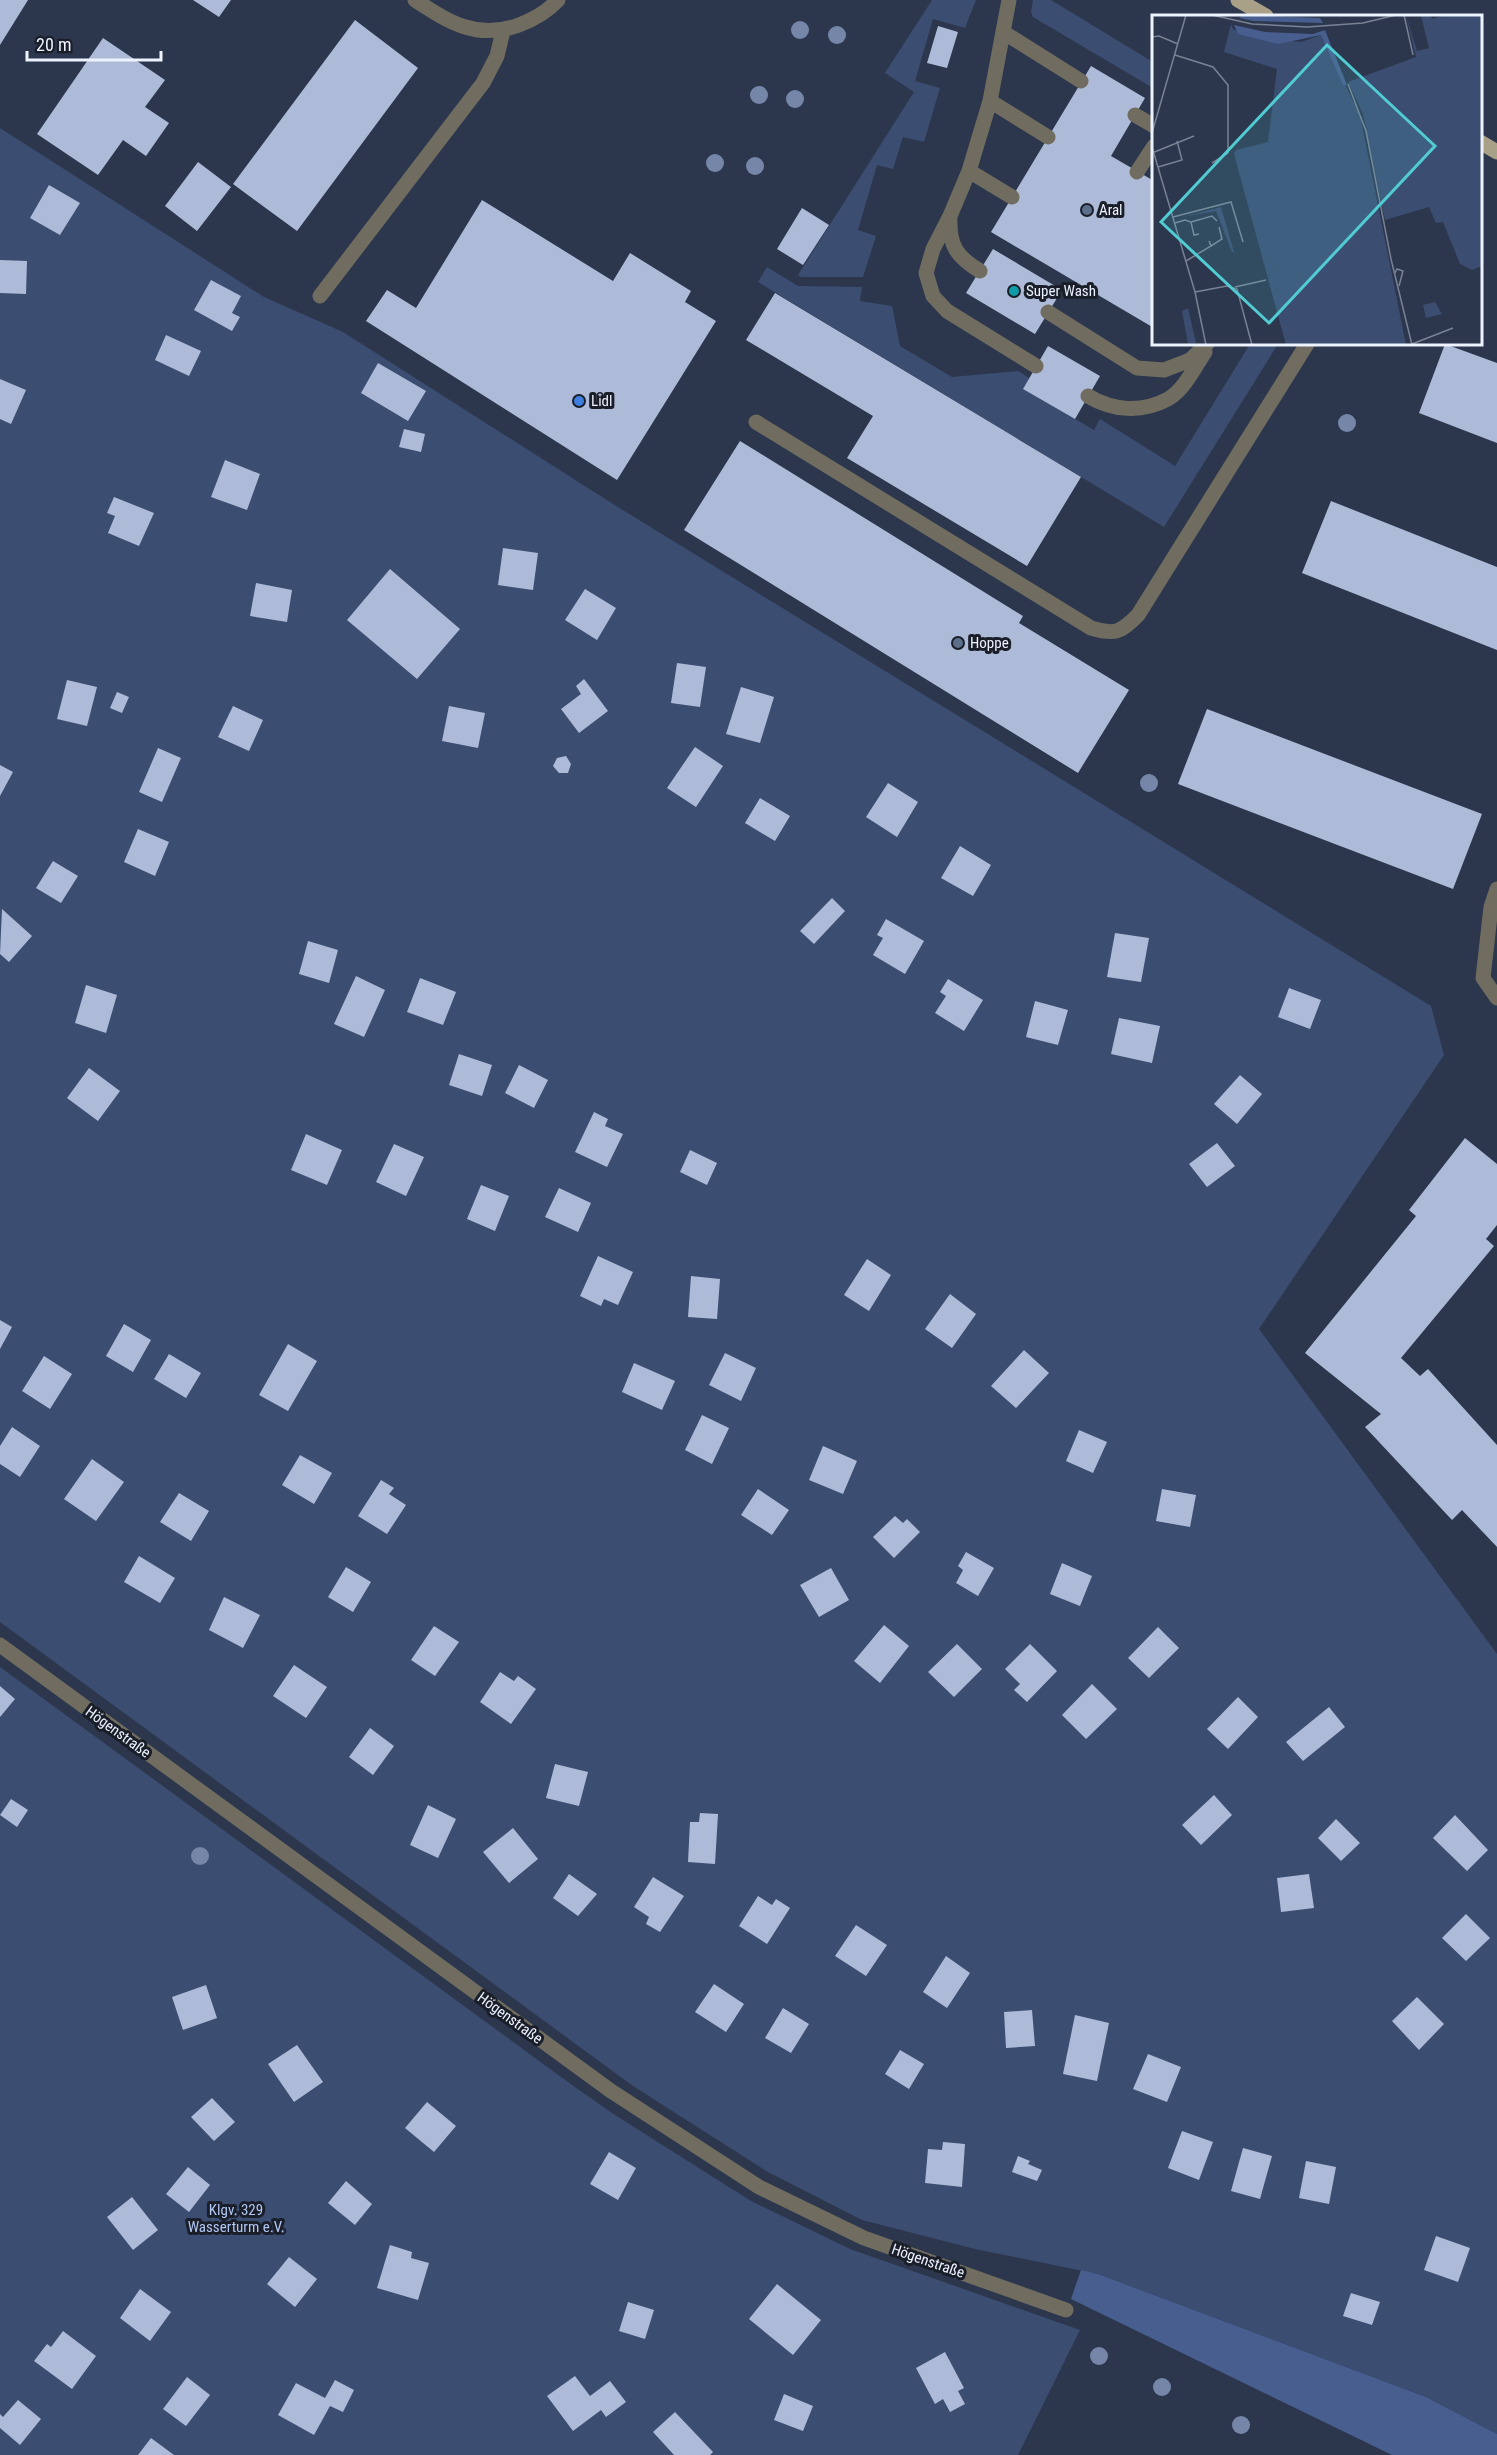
<svg xmlns="http://www.w3.org/2000/svg" width="1497" height="2455" font-family="'Roboto Condensed',sans-serif">
	<style>
		.green { fill: #3c4d72 }
		.forest { fill: #475e8f }
		.building { fill: #aebbd8 }
		.lines { fill: none; stroke-linecap: round; stroke-linejoin: round }
		.service { stroke: #706d60; stroke-width: 15 }
		.minor { stroke: #706d60; stroke-width: 15 }
		.primary { stroke: #a9a187; stroke-width: 15 }
		.tree { fill: #7586a9 }
		.service-dot { fill: #5c6f8a; stroke: #191e29; stroke-width: 2 }
		.culture-dot { fill: #0f9aa8; stroke: #191e29; stroke-width: 2 }
		.shop-dot { fill: #3f7fe0; stroke: #191e29; stroke-width: 2 }
		.labels { text-anchor: middle; stroke-width: 6; stroke-linejoin: round; paint-order: stroke }
		.poi-label { font-size: 15px; fill: #ecf2fe; stroke: #191e29; text-anchor: start }
		.street-label { font-size: 15px; fill: #ecf2fe; stroke: #191e29 }
		.park-label { font-size: 15px; fill: #b1c7f4; stroke: #191e29 }
		.inset-road { fill: none; stroke: #798294; stroke-width: 1.5 }
		.view { fill: #51ccd3; fill-opacity: 0.15; stroke: #51ccd3; stroke-width: 3 }
		.inset-edge { fill: none; stroke: #ecf2fe; stroke-width: 3 }
	</style>
	<rect width="100%" height="100%" fill="#2c374d"/>
	<path class="green" d="M932,0h44l-11,28 -32,-9 -18,62 25,7 -16,54 -21,-5 -10,32 -16,-4 -19,65 18,6 -13,41h-62l-3,-2 116,-183 -29,-19z
		M1033,0h18l102,62v26l-120,-71 -2,-5z
		M0,128l264,169 79,35 270,172 818,502 13,49 -185,274 238,325v780l-71,-37 -328,-123 -123,-25 -113,-29 -94,-48 -135,-86 -633,-464z
		M767,267l31,19 64,1 -2,14 32,5 8,40 52,31 66,-6 11,7 -5,11 70,41 6,-11 75,47 75,-122h28l-114,183 -406,-245z
		M0,1667l579,423 36,25 136,86 99,48 230,81 -62,125h-1018z"/>
	<path class="forest" d="M1081,2270l17,4 328,123 71,37v21h-105l-321,-156z"/>
	<path class="building" d="M0,0h28l-28,45z
		M193,0h38l-12,17z
		M355,20l63,48 -121,163 -64,-47z
		M938,26l20,6 -11,36 -20,-5z
		M103,38l62,42 -20,27 24,16 -23,33 -23,-16 -25,35 -61,-41z
		M1091,66l54,32 -34,58 43,25v147l-163,-96z
		M198,162l33,25 -34,44 -32,-25z
		M49,185l31,18 -20,32 -30,-17z
		M482,200l131,81 17,-28 61,38 -6,11 31,19 -99,159 -251,-159 21,-31 29,18z
		M802,208l27,17 -26,40 -26,-16z
		M993,249l69,41 -27,44 -69,-41z
		M0,260l27,1 -1,33 -26,-1z
		M211,280l30,16 -9,17 8,4 -8,14 -38,-21z
		M775,293l306,184 -54,89 -180,-108 26,-42 -127,-76z
		M166,335l35,16 -12,25 -34,-16z
		M1445,344l52,19v80l-78,-30z
		M1048,346l52,30 -25,43 -52,-30z
		M378,363l48,28 -18,30 -47,-28z
		M0,379l26,11 -15,34 -11,-5z
		M404,429l21,5 -4,18 -22,-5z
		M740,441l283,175 -4,7 110,67 -51,83 -394,-243z
		M225,460l35,14 -13,36 -36,-13z
		M114,497l40,16 -15,33 -31,-13 7,-17 -8,-3z
		M1331,501l166,66v83l-195,-77z
		M503,548l35,5 -5,37 -35,-5z
		M390,569l70,60 -43,50 -70,-59z
		M256,583l36,7 -5,32 -37,-6z
		M585,589l31,19 -19,32 -32,-20z
		M677,663l29,4 -6,40 -29,-4z
		M584,679l24,32 -29,22 -18,-24 20,-15 -5,-8z
		M67,680l30,7 -10,39 -30,-7z
		M741,687l33,10 -14,46 -34,-9z
		M117,692l12,5 -7,16 -12,-5z
		M233,706l30,14 -14,31 -31,-14z
		M449,706l36,7 -7,35 -36,-7z
		M1207,709l275,105 -29,75 -275,-105z
		M695,747l28,19 -27,41 -29,-19z
		M158,748l23,10 -19,44 -23,-10z
		M566,756l5,8 -3,9h-9l-6,-7 4,-8z
		M0,765l13,7 -13,24z
		M888,783l30,19 -21,35 -31,-20z
		M760,798l30,18 -15,25 -30,-18z
		M138,829l31,13 -14,34 -31,-14z
		M960,846l31,19 -18,31 -32,-18z
		M53,861l25,15 -17,27 -25,-15z
		M832,898l13,13 -31,33 -14,-13z
		M2,909l30,27 -23,26 -9,-8z
		M886,919l38,22 -19,33 -32,-19 10,-17 -6,-3z
		M1115,933l34,5 -8,44 -34,-5z
		M308,941l30,9 -9,33 -30,-9z
		M356,976l29,14 -21,47 -30,-13z
		M420,978l36,14 -13,33 -36,-13z
		M948,979l35,21 -19,31 -29,-18 11,-17 -6,-4z
		M86,985l31,10 -11,38 -31,-10z
		M1289,988l32,12 -11,29 -32,-12z
		M1035,1001l33,9 -10,35 -32,-8z
		M1119,1018l41,8 -8,37 -41,-9z
		M459,1054l33,11 -10,31 -33,-11z
		M519,1065l29,15 -14,28 -29,-15z
		M89,1068l31,23 -22,30 -31,-23z
		M1240,1075l22,19 -25,30 -23,-20z
		M594,1112l14,7 -3,7 18,8 -16,33 -32,-15z
		M306,1134l36,16 -15,35 -36,-15z
		M1465,1138l32,26v61l-11,14 8,7 -93,112 19,18 8,-7 69,76v102l-35,-37 -10,10 -87,-93 16,-13 -76,-61 111,-137 -7,-6z
		M1217,1143l18,23 -28,21 -18,-23z
		M394,1144l30,13 -18,39 -30,-14z
		M690,1150l27,13 -10,22 -27,-13z
		M481,1185l28,11 -14,35 -28,-12z
		M559,1188l32,15 -13,29 -33,-15z
		M598,1256l35,16 -15,33 -14,-6 -3,7 -21,-10z
		M867,1259l24,16 -22,36 -25,-16z
		M691,1276l29,3 -3,40 -29,-2z
		M950,1294l26,20 -24,34 -27,-19z
		M0,1320l12,7 -12,22z
		M124,1324l27,16 -18,32 -27,-16z
		M288,1344l29,17 -29,50 -29,-16z
		M1024,1350l25,23 -33,35 -25,-22z
		M725,1353l31,15 -15,33 -32,-16z
		M169,1354l32,19 -15,25 -32,-19z
		M44,1356l28,18 -22,35 -28,-18z
		M634,1363l41,18 -13,29 -40,-18z
		M702,1415l27,13 -17,36 -27,-14z
		M12,1427l28,19 -20,31 -20,-13v-18z
		M1079,1430l28,12 -14,31 -27,-12z
		M823,1446l34,15 -14,33 -34,-14z
		M300,1455l32,18 -18,31 -32,-19z
		M92,1459l32,23 -28,39 -32,-22z
		M381,1480l13,8 -5,6 17,11 -19,29 -29,-18z
		M758,1489l31,21 -17,25 -31,-20z
		M1162,1489l34,6 -6,32 -34,-6z
		M179,1493l30,18 -18,30 -31,-19z
		M895,1516l8,7 4,-4 13,13 -26,26 -21,-21z
		M966,1552l28,16 -16,28 -22,-13 7,-13 -5,-4z
		M139,1556l36,22 -15,25 -36,-21z
		M1062,1563l30,13 -12,30 -30,-12z
		M346,1567l25,15 -18,30 -25,-15z
		M831,1568l18,32 -30,17 -19,-32z
		M224,1597l36,18 -17,33 -34,-18z
		M884,1625l25,21 -29,37 -26,-22z
		M434,1626l25,16 -24,34 -24,-16z
		M1158,1627l21,21 -30,30 -21,-20z
		M957,1644l25,25 -28,28 -26,-25z
		M1030,1644l27,27 -30,31 -13,-12 6,-6 -15,-15z
		M294,1665l33,22 -21,31 -33,-22z
		M500,1672l14,9 4,-5 18,13 -25,35 -31,-22z
		M1092,1684l25,25 -31,30 -24,-24z
		M0,1686l15,13 -15,18z
		M1238,1697l20,20 -30,32 -21,-20z
		M1329,1707l16,20 -42,34 -17,-19z
		M370,1728l24,18 -21,29 -24,-18z
		M555,1764l33,8 -9,34 -33,-8z
		M1214,1795l18,20 -31,30 -19,-20z
		M11,1799l17,11 -11,17 -17,-12z
		M428,1805l28,14 -18,39 -28,-13z
		M700,1813l18,1 -3,50 -27,-2 2,-40h9z
		M1455,1815l33,35 -21,21 -34,-33z
		M1336,1819l24,24 -19,18 -23,-23z
		M513,1828l25,31 -29,24 -26,-31z
		M569,1874l28,20 -19,22 -25,-18z
		M1309,1874l5,34 -33,4 -4,-34z
		M653,1877l31,19 -24,36 -14,-8 3,-7 -15,-10z
		M758,1896l14,9 4,-6 14,9 -23,36 -28,-18z
		M1466,1914l24,24 -24,23 -24,-23z
		M856,1925l31,20 -21,31 -31,-20z
		M946,1956l24,17 -23,35 -24,-16z
		M714,1984l30,20 -18,28 -31,-20z
		M206,1985l11,33 -34,12 -11,-33z
		M1417,1997l27,27 -25,26 -27,-29z
		M783,2008l26,16 -18,29 -26,-15z
		M1032,2010l3,36 -29,2 -2,-36z
		M1075,2015l34,8 -12,58 -34,-7z
		M297,2045l26,37 -29,20 -26,-38z
		M900,2050l24,14 -15,25 -24,-15z
		M1148,2054l33,13 -14,35 -34,-13z
		M212,2098l23,24 -21,19 -23,-24z
		M427,2102l29,24 -22,26 -29,-24z
		M1182,2131l31,11 -14,38 -31,-12z
		M943,2142l22,2 -3,43 -37,-4 3,-34 14,1z
		M1243,2148l29,8 -12,43 -29,-8z
		M609,2152l27,16 -18,32 -28,-16z
		M1018,2156l12,5 -2,3 14,6 -5,11 -25,-9z
		M1306,2161l30,6 -7,37 -30,-6z
		M188,2167l22,18 -21,27 -23,-18z
		M346,2181l26,23 -17,21 -27,-22z
		M132,2197l26,33 -25,20 -26,-33z
		M1436,2236l34,12 -12,34 -34,-12z
		M390,2245l22,7 -1,6 18,5 -11,37 -41,-12z
		M289,2257l28,22 -22,28 -28,-23z
		M777,2284l44,36 -28,35 -44,-36z
		M140,2289l31,23 -21,29 -30,-23z
		M1351,2293l29,9 -8,23 -29,-9z
		M628,2302l26,8 -9,29 -26,-8z
		M63,2331l33,25 -24,33 -38,-28 13,-17 4,3z
		M945,2352l19,36 -6,3 7,13 -15,8 -7,-13 -8,5 -19,-36z
		M575,2376l15,20 20,-15 16,21 -20,15 -5,-7 -28,21 -26,-35z
		M187,2377l23,18 -24,31 -23,-17z
		M335,2380l19,10 -11,22 -13,-6 -16,29 -36,-20 18,-32 29,15z
		M784,2394l29,12 -10,25 -29,-11z
		M18,2400l23,19 -21,26 -20,-17v-14l3,3z
		M675,2412l38,40 -3,3h-36l-21,-23z
		M151,2438l23,17h-36z"/>
	<g class="lines">
		<path class="service" d="M1009,0l-19,101 -21,70 43,26
			M1003,32l78,49
			M990,101l58,36
			M1135,115l19,11
			M969,171l-19,45 -17,33 -7,24 7,23 14,15 89,55
			M1137,172l17,-26
			M950,219c-1,27 7,38 30,52
			M320,296l163,-213 14,-27 6,-25
			M1048,312l89,56 27,2 26,-10 17,-16
			M1088,396c25,15 54,17 80,3 16,-9 27,-32 37,-47
			M756,422l335,206c24,7 29,5 47,-13l169,-271
			M0,1645l611,446 148,96 105,51 202,72"/>
		<path class="minor" d="M415,0c35,23 62,40 104,25 16,-6 28,-13 39,-25
			M1497,889l-6,18 -8,71 14,20"/>
		<path class="primary" d="M1238,0l28,16
			M1480,142l17,10"/>
	</g>
	<g class="tree">
		<circle cx="800" cy="30" r="9"/>
		<circle cx="837" cy="35" r="9"/>
		<circle cx="759" cy="95" r="9"/>
		<circle cx="795" cy="99" r="9"/>
		<circle cx="715" cy="163" r="9"/>
		<circle cx="755" cy="166" r="9"/>
		<circle cx="1347" cy="423" r="9"/>
		<circle cx="1149" cy="783" r="9"/>
		<circle cx="200" cy="1856" r="9"/>
		<circle cx="1099" cy="2356" r="9"/>
		<circle cx="1162" cy="2387" r="9"/>
		<circle cx="1241" cy="2425" r="9"/>
	</g>
	<g class="service-dot">
		<circle cx="1087" cy="210" r="6"/>
		<circle cx="958" cy="643" r="6"/>
	</g>
	<circle class="culture-dot" cx="1014" cy="291" r="6"/>
	<circle class="shop-dot" cx="579" cy="401" r="6"/>
	<g class="labels">
		<g class="poi-label">
			<text x="1099" y="215">Aral</text>
			<text x="1026" y="296">Super Wash</text>
			<text x="591" y="406">Lidl</text>
			<text x="970" y="648">Hoppe</text>
		</g>
		<g class="street-label">
			<text transform="translate(118 1732) rotate(36)" y="5">Högenstraße</text>
			<text transform="translate(510 2018) rotate(36)" y="5">Högenstraße</text>
			<text transform="translate(928 2261) rotate(19)" y="5">Högenstraße</text>
		</g>
		<g class="park-label">
			<text x="236" y="2215">Klgv. 329<tspan x="236" dy="17">Wasserturm e.V.</tspan></text>
		</g>
	</g>
	<g transform="translate(1152 15)">
		<rect width="330" height="330" fill="#2c374d"/>
		<path d="M254,0l11,36 12,-3 -8,-32 10,-1 1,4 12,-4h38v251l-10,4 -12,-6 -17,-42 -7,1 -7,-16 -44,13 -22,-106 -15,-32 68,-25zM79,9l2,5 18,8 50,5 20,-7 39,80 46,230h-120l-52,-191 2,-4 32,-8 9,-73 -53,-17zM69,192l13,45h-2l-16,-41 -33,6zM283,287l7,12 -16,4 -3,-13zM36,293l8,35 -8,1 -6,-33z" fill="#3c4d72"/>
		<path d="M90,0l78,3 3,5 -70,-2 -14,-3zM82,10l31,7 48,2 12,-4 22,55h-4l-22,-50 -43,9 -40,-10z" fill="#475e8f"/>
		<path class="inset-road" d="M60,0l40,9 55,3 56,-4 33,-8M252,0l9,40M0,22l7,-1 19,8M23,40l38,12 15,18v68l-16,10M196,69l18,47 25,128 21,86M0,118l34,-118M0,132l43,145 11,53M0,138l42,-17M6,152l24,-7 -5,-19M21,202l58,-15 12,40M39,207l21,-6 5,5M23,208l10,-3 6,2 3,13 5,-1M59,231l11,-7 -3,-12M34,246l25,-15 -2,-5M243,258l2,-4 6,2 -4,15M83,272l31,-7M43,277l32,-6 10,3 15,56M260,329l41,-16"/>
		<path class="view" d="M175,30l108,101 -166,177 -108,-101z"/>
		<rect width="330" height="330" class="inset-edge"/>
	</g>
	<path d="M27 51v9h134v-9" fill="none" stroke="#ecf2fe" stroke-width="3"/>
	<text x="36" y="51" font-size="18" fill="#ecf2fe" stroke="#191e29" stroke-width="4.5" paint-order="stroke">20 m</text>
</svg>
